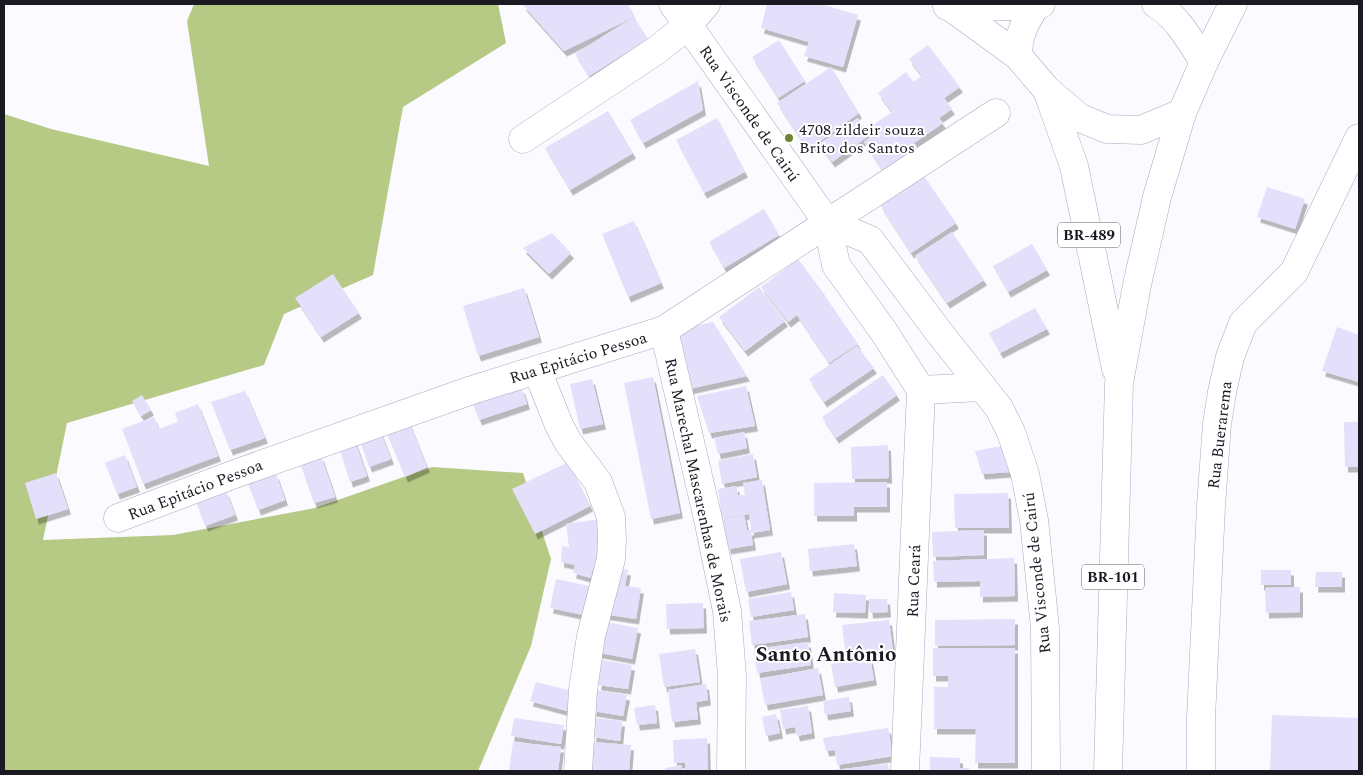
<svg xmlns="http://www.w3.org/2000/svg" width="1363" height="775" font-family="Spectral,serif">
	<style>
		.forest { fill: #b6c985 }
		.building { fill: #e4dffb; filter: url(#shadow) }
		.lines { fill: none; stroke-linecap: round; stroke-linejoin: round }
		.minor-casing { stroke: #aca8c0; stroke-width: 29 }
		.major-casing { stroke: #aca8c0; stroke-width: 29 }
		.highway-casing { stroke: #aca8c0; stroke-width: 29 }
		.minor { stroke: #fff; stroke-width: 28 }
		.major { stroke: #fff; stroke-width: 28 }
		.highway { stroke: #fff; stroke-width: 28 }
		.poi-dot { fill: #6e8232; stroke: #fff; stroke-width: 2 }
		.labels { text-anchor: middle; stroke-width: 4; stroke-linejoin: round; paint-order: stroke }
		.shield { fill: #fff; stroke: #5f5e64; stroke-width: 1 }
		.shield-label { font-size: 15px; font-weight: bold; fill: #1b1922 }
		.street-label { font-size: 16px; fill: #1b1922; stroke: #fff }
		.poi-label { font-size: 16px; fill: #1b1922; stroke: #fff; text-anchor: start }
		.district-label { font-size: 21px; font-weight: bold; fill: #1b1922; stroke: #fff }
	</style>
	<defs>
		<filter id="shadow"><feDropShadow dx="3" dy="5.5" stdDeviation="0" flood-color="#0004"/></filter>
	</defs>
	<rect width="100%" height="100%" fill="#fbfaff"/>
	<path class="forest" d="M194,4h304l8,39 -103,64 -30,168 -89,39 -20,51 -197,58 -24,117 130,-5 142,-27 117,-41 91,6 28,86 -20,87 -53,125h-474v-657l47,15 158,37 -22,-145z"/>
	<path class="building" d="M525,4h103l6,13 -70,34 -41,-46z
		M767,4h57v1l34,10 -15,52 -39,-11 5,-14 -48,-14z
		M634,17l14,22 -59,37 -14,-22z
		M779,40l26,41 -27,17 -26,-41z
		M928,45l32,42 -16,11 8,11 -13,9 4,5 -29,20 5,7 -34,24 -21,-32 10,-7 -6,-7 24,-16 -14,-19 28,-21 7,10 9,-6 -13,-17z
		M831,67l28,46 -51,37 -31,-47z
		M698,81l5,29 -60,33 -13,-23z
		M608,111l25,42 -63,37 -25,-42z
		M717,118l28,54 -41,21 -28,-53z
		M858,118l12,17 -38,27 -13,-18z
		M924,176l32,47 -45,30 -31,-48z
		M1267,187l38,12 -10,30 -38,-12z
		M764,209l15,26 -55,33 -15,-26z
		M634,221l27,62 -33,14 -26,-63z
		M952,232l32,48 -37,23 -32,-47z
		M552,233l19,20 -22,21 -26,-26z
		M1032,244l15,26 -39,22 -15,-26z
		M798,259l27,36 -5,5 5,-4 33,48 -29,19 -32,-48 -9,7 -27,-35z
		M333,274l26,39 -38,24 -26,-39z
		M759,287l26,34 -40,30 -26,-34z
		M524,288l15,49 -61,19 -15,-50z
		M1035,308l12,21 -47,24 -11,-20z
		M713,322l34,54 -58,13 -13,-59z
		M1337,327l22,8v47l-37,-11z
		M857,346l17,22 -50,34 -15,-23z
		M883,375l14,20 -61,43 -14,-21z
		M653,377l27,136 -29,6 -27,-136z
		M592,379l11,45 -23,5 -10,-45z
		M746,386l9,40 -46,7 -12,-37z
		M522,388l5,16 -48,16 -6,-16z
		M245,391l20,47 -35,12 -19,-48z
		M142,395l9,15 -10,6 -9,-15z
		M198,404l20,52 -75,28 -21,-55 32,-12 5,12 19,-7 -3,-9z
		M408,420l19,47 -22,10 -20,-48z
		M1344,422h15v45h-14z
		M378,425l13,34 -22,8 -12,-35z
		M744,432l3,16 -29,6 -4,-16z
		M352,433l15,43 -17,6 -14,-44z
		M888,445l1,33 -37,1 -1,-32z
		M1001,446l9,26 -28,2 -7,-23z
		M753,454l4,23 -35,7 -4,-23z
		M125,455l12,32 -20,7 -12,-31z
		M321,456l14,41 -21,6 -14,-40z
		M568,462l22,44 -55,28 -23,-45z
		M56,473l12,36 -32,10 -11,-36z
		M276,474l9,26 -27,10 -10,-27z
		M762,480l8,50 -19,3 2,12 -25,4 -5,-30 21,-4 3,15h4l-2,-16 -27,4 -4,-29 18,-3 2,9h7l-2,-12z
		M887,482v25h-33v9h-40v-33z
		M226,491l9,24 -30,11 -9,-24z
		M1008,493l1,35h-54l-1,-34z
		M600,519v53l-8,-1 -1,7 -18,-5 2,-8 -14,-3 1,-16 7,1 -3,-23z
		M984,530v25l-51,2 -1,-25z
		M854,544l3,22 -47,5 -2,-22z
		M781,552l6,32 -41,8 -6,-33z
		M1014,558l1,38 -35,1v-16l-46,1 -1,-21z
		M610,567l18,3 -3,16 16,2 -5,31 -33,-5z
		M1261,570h30v15h-30z
		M1316,572h26v15h-27z
		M556,579l43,9 -6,29 -43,-9z
		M1300,587v25l-34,1 -1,-25z
		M791,592l3,18 -43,7 -3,-18z
		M834,593l32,2 -1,18 -32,-1z
		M869,599h18l1,13 -18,1z
		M703,603l1,25 -37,1 -1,-25z
		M805,614l3,23 -56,8 -3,-24z
		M1015,619v26l-80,1v-26z
		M889,620l4,32 -47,6 -4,-33z
		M601,621l37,7 -6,31 -37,-7z
		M808,642l3,23 -54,8 -3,-24z
		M933,648h82v115h-40l1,-34h-42v-42h14v-11h-15z
		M695,649l5,33 -36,5 -5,-33z
		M870,658l4,22 -39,7 -4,-23z
		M602,660l30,5 -4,24 -30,-4z
		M818,668l5,27 -58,10 -5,-26z
		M536,682l36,9 -5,20 -37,-10z
		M706,684l2,16 -12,2 2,17 -26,3 -4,-32z
		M597,690l30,5 -4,21 -30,-5z
		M849,697l2,14 -26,4 -2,-14z
		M655,705l2,18 -20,2 -3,-17z
		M808,706l4,27 -15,3 -2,-9 -12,2 -3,-19z
		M776,714l4,19 -14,3 -4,-19z
		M1272,715l87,3v53h-89z
		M514,718l50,7 -3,19 -50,-8z
		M595,718l27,3 -2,20 -27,-4z
		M888,728l5,28 -56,9 -2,-15 -9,1 -3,-13z
		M707,738l1,33h-23v-8h-11l-1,-23z
		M513,742l48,5 -3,24h-49z
		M592,742l39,3 -2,26 -39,-1z
		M930,757l30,1v10h9v3h-39z
		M888,764l1,7h-55v-1z
		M682,765v6h-17v-3z"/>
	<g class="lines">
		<g class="minor-casing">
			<path id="minor" d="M673,4l154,218 9,43 48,67 37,58
				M523,139l134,-89 31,-25 18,-21
				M827,222l43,18 68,91 61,77 12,24 14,42 9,46 11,108 1,143
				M664,330l44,189 19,92 5,65 -1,95
				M537,370l22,55 9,17 30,40 13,35 1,22 -1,20 -20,77 -8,54 -5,81
				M921,390l61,-3
				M118,518l114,-43 240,-85 192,-60 332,-217
				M905,771l16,-381
				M1201,771v-53l10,-212 6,-82 5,-32 8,-35 13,-34 51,-51 65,-134"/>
		</g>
		<g class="major-casing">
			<path id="major" d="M1156,4c21,12 35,38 48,58
				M947,6l5,2 84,-3 5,-1
				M952,8l66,48 29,34 33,28 27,11 34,1 41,-17
				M1018,56c0,-21 7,-34 18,-51"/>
		</g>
		<g class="highway-casing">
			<path id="highway" d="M1047,90l27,76 42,203
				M1108,771l11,-388 18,-98 20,-88 25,-84 22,-51 29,-58"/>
		</g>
		<use href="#minor" class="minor"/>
		<use href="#major" class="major"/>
		<use href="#highway" class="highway"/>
	</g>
	<circle class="poi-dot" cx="789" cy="138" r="5"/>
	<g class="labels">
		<g class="shield">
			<rect x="1058" y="222.5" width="62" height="25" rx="4"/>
			<rect x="1082" y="564.5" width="62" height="25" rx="4"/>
		</g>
		<g class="shield-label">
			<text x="1089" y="240">BR-489</text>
			<text x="1113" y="582">BR-101</text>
		</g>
		<g class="street-label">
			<text transform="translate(750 113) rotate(55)" y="6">Rua Visconde de Cairú</text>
			<text transform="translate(578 357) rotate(-17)" y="6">Rua Epitácio Pessoa</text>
			<text transform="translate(1219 435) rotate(-83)" y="6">Rua Buerarema</text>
			<text transform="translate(195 489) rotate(-21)" y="6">Rua Epitácio Pessoa</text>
			<text transform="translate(699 490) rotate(78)" y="6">Rua Marechal Mascarenhas de Morais</text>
			<text transform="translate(1036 573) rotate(-96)" y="6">Rua Visconde de Cairú</text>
			<text transform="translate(913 581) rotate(-88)" y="6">Rua Ceará</text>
		</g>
		<g class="poi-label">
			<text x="799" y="135">4708 zildeir souza<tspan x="799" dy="18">Brito dos Santos</tspan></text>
		</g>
		<g class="district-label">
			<text x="826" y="661">Santo Antônio</text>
		</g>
	</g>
	<rect width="1363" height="775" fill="none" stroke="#1b1922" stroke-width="10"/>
</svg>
